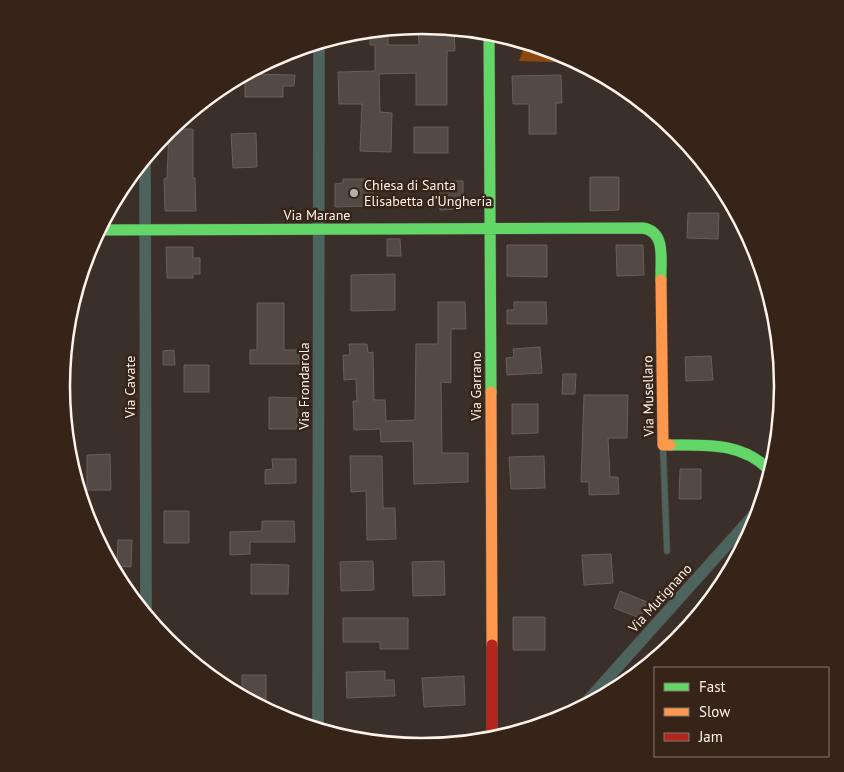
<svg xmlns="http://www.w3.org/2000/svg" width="844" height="772" font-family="'PT Sans',sans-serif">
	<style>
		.forest { fill: #8e470c }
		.building { fill: #534a45; stroke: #685f5a }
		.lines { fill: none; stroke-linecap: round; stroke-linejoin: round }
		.lane-casing { stroke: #544b46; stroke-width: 7 }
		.street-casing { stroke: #544b46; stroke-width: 12 }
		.fast-casing { stroke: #544b46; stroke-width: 12 }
		.slow-casing { stroke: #544b46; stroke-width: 12 }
		.jam-casing { stroke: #544b46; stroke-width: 12 }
		.lane { stroke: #4d645e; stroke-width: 5.5 }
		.street { stroke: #4d645e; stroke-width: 11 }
		.fast { stroke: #63d668; stroke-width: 11 }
		.slow { stroke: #ff974d; stroke-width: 11 }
		.jam { stroke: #b3261e; stroke-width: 11 }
		.poi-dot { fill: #b9aea7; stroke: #362419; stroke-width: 2 }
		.labels { text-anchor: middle; stroke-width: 5; stroke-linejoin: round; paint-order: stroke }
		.poi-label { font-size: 14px; fill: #fef2eb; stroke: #362419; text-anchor: start }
		.street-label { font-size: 14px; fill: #fef2eb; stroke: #362419 }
		.rim { fill: none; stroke: #fef2eb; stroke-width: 2.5 }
	</style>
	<rect width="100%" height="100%" fill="#3a2f29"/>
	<path class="forest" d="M526,42l34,11 20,10 -61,-2z"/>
	<path class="building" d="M418,25l36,3 1,23h-8v54h-31v-32l-37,1 1,38 12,1 -1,39 -31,-1 2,-47h-23l-1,-32 37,-1v-26h-5v-15l18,-2v17h31z
		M245,74l50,1 -1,11h-11v11h-38z
		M561,75l1,28h-6v31h-27v-30h-16l-1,-28z
		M414,127h34v26h-34z
		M169,129h24v49h2l1,33h-31l-1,-32 3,-1z
		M256,133l1,34 -24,1 -2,-34z
		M590,177h29v33l-29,1z
		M343,179h25v6h5l1,16h-5l1,5 -35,1v-23l8,-1z
		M440,181h23v28l-23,1z
		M688,213h31l-1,26 -31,-1z
		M387,239h13l1,17h-14z
		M507,245h40v32l-40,-1z
		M616,245h27l1,30 -27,1z
		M166,247h27v11h7v16h-7v4h-26z
		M395,274v36l-44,1v-36z
		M438,302h27l1,27h-15v54l-10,-1 1,71h26v29l-54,2 -1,-43 -32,1 -1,-13 -26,1 -1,-29h4l-1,-22 -12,1 -1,-25h7l-1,-11h18l1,9 5,-1 1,48h11l1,21 29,-1 1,-76h22z
		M514,302h32l1,22h-40v-14h7z
		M257,303h27v47h16v14h-50v-14h7z
		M540,347l2,26 -35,2 -1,-17 8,-1 -1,-8z
		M174,350l1,15h-12v-14z
		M711,356l2,24 -27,1 -1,-24z
		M184,365h25v27h-25z
		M563,374h13l-1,20h-13z
		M584,395h44l-1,43h-19l2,39h8l1,17 -30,1v-13h-8z
		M269,397l28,1v31h-28z
		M512,404h26v29l-26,1z
		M110,454l1,36h-24v-35z
		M350,456h32l1,52h12l1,31 -29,1 -1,-49 -15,1z
		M544,456l1,32 -34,1 -2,-32z
		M272,459h24v24l-31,1v-14l8,-1z
		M680,469h21v30h-22z
		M164,511h25v32h-25z
		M262,521h32l1,21h-45v12l-20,1v-23l32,-1z
		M118,540h14l-1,27 -14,-1z
		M611,554l2,29 -29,2 -2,-30z
		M373,561l1,29 -33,1 -1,-29z
		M444,561l1,34 -32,1 -1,-34z
		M251,564l38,1 -1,29h-37z
		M620,591l27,11 -7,16 -26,-10z
		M513,617h32v33h-32z
		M343,618h65v31h-28v-7h-37z
		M385,671v9h9l1,16 -48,2 -1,-26z
		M242,675h24v26h-17l-7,-4z
		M464,676l1,29 -41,2 -2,-29z"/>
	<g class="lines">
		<g class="lane-casing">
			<path id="lane" d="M663,447l4,104"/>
		</g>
		<g class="street-casing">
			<path id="street" d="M145,157l1,459
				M581,708l179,-200
				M318,730l1,-688"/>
		</g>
		<g class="fast-casing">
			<path id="fast" d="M489,32l2,360
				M98,230l545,-2c24,4 17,33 18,52
				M670,445c37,0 74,-3 101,27"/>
		</g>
		<g class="slow-casing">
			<path id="slow" d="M661,280l2,165h7
				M491,392l1,253"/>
		</g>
		<g class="jam-casing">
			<path id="jam" d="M492,645v95"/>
		</g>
		<use href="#lane" class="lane"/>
		<use href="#street" class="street"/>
		<use href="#fast" class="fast"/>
		<use href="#slow" class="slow"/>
		<use href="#jam" class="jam"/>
	</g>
	<circle class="poi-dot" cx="354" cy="193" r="5"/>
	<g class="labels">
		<g class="poi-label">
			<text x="364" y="190">Chiesa di Santa<tspan x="364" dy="16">Elisabetta d'Ungheria</tspan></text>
		</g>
		<g class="street-label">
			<text x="317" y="220">Via Marane</text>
			<text transform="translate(304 386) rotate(-90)" y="5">Via Frondarola</text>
			<text transform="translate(476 386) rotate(-90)" y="5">Via Garrano</text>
			<text transform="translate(130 387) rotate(-90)" y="5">Via Cavate</text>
			<text transform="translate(648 396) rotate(-91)" y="5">Via Musellaro</text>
			<text transform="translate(660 598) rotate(-48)" y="5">Via Mutignano</text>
		</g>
	</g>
	<path d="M0 0H844V772H0ZM70 386a352 352 0 1 1 704 0a352 352 0 1 1-704 0Z" fill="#362419" fill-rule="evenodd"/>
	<path class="rim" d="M70 386a352 352 0 1 1 704 0a352 352 0 1 1-704 0Z"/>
	<rect x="654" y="667" width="175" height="90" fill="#362419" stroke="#86766d"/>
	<rect x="664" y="683" width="25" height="8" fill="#63d668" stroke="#86766d"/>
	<text x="699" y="692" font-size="15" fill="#fef2eb">Fast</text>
	<rect x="664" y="708" width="25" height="8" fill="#ff974d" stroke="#86766d"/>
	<text x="699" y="717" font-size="15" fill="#fef2eb">Slow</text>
	<rect x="664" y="733" width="25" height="8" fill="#b3261e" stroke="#86766d"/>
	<text x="699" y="742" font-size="15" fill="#fef2eb">Jam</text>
</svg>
